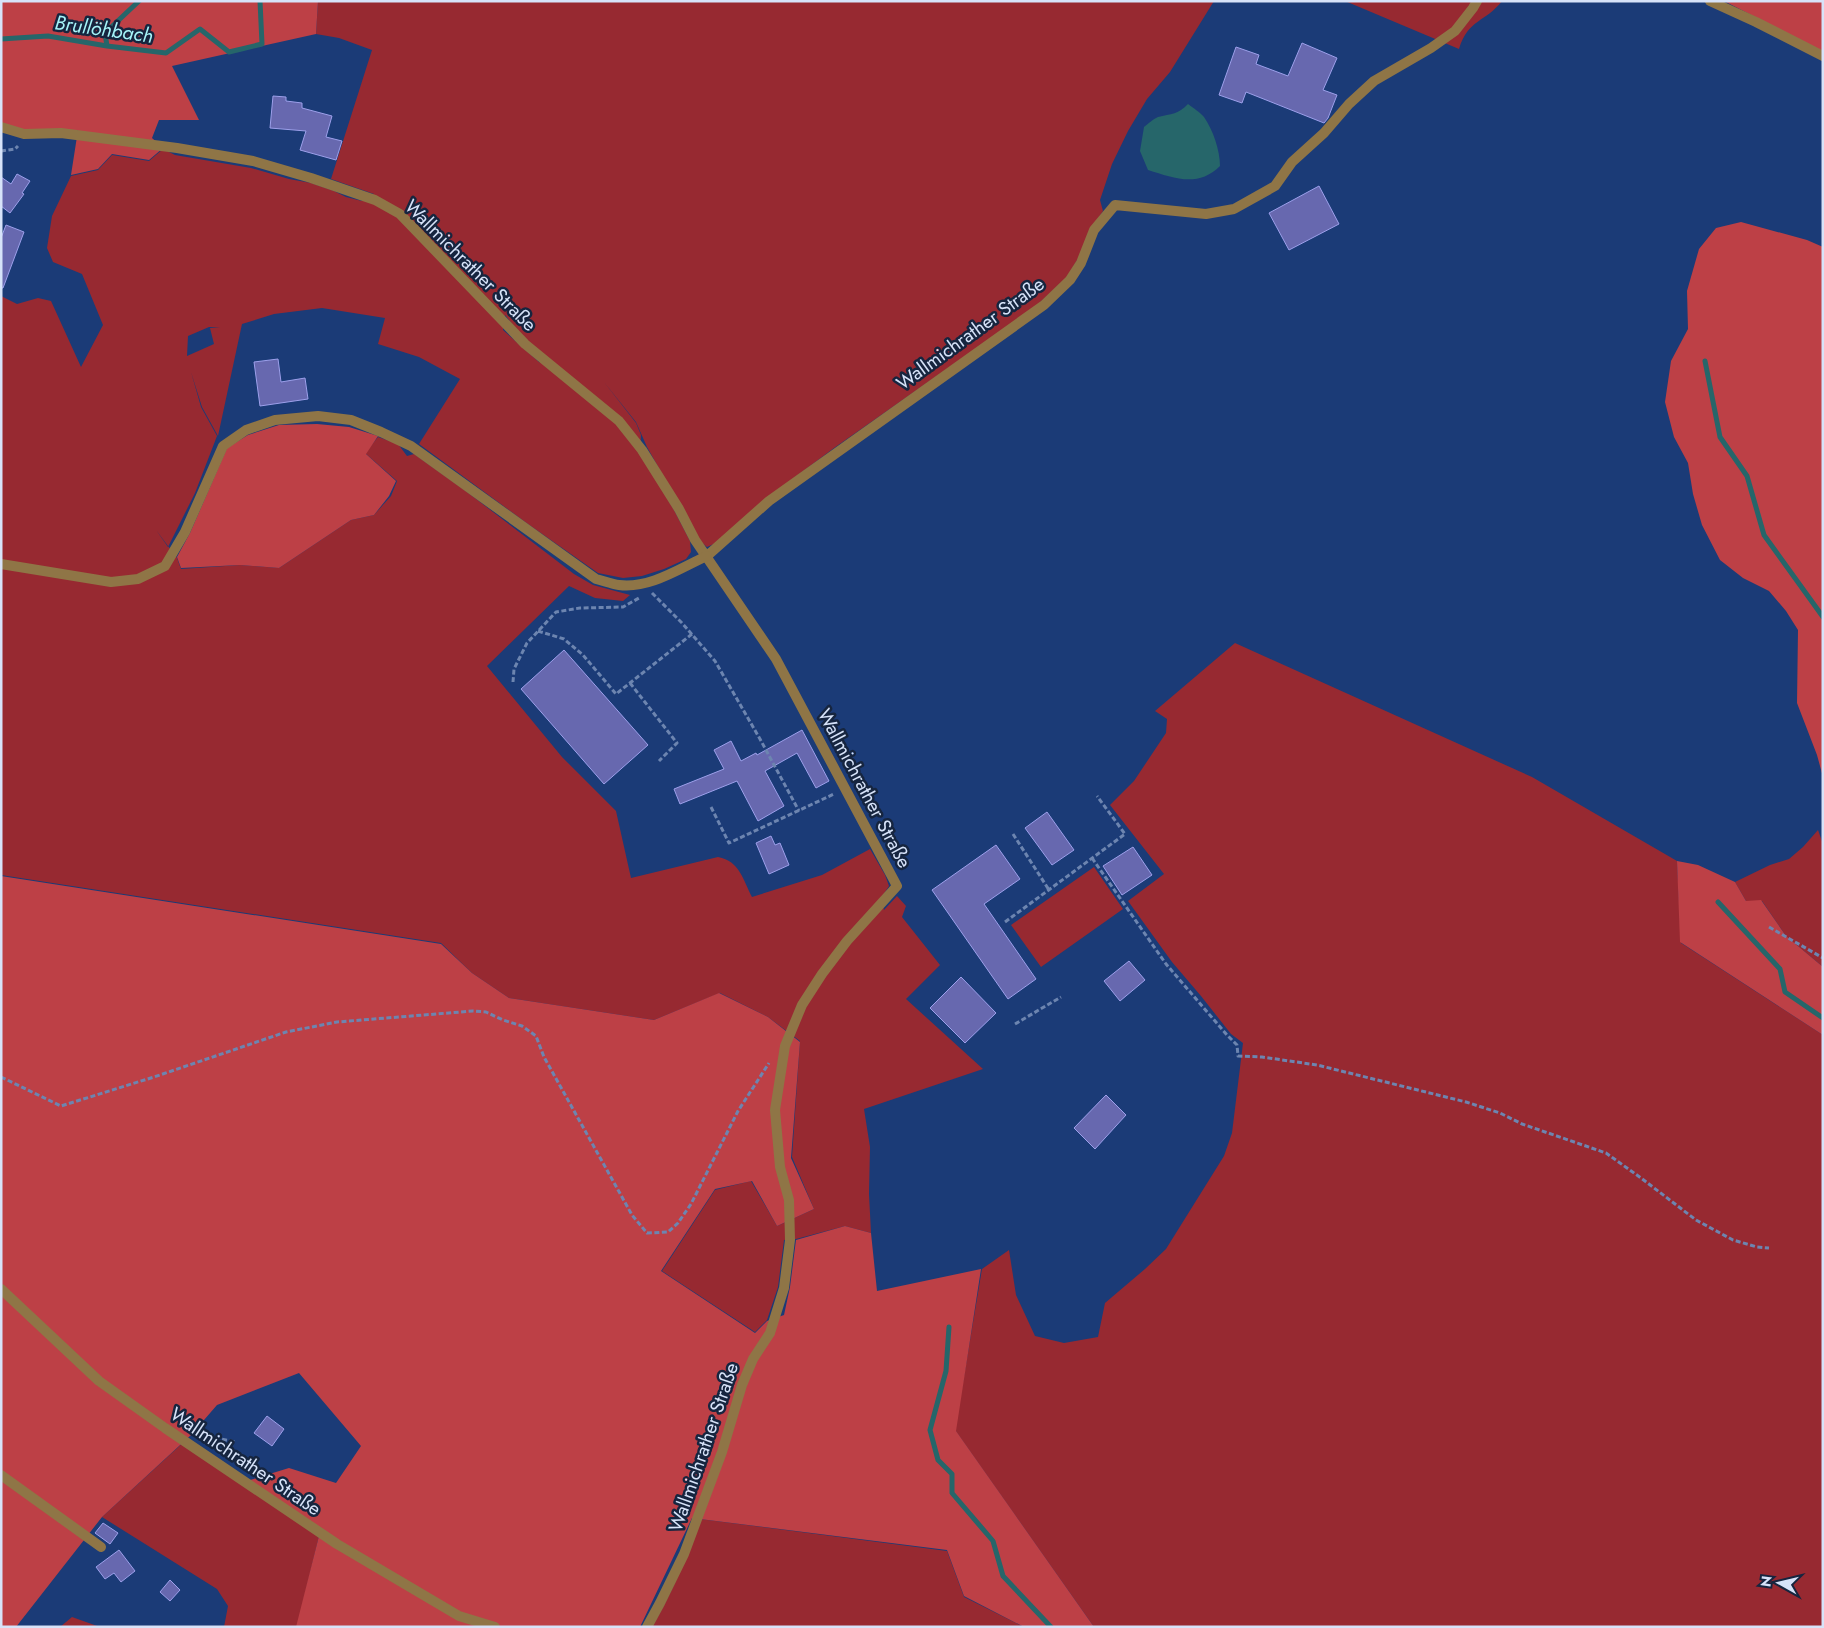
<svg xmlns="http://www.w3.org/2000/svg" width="1824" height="1628" font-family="Jost,sans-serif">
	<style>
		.green { fill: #972931; fill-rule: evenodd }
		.forest { fill: #bd4046 }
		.water { fill: #26666a }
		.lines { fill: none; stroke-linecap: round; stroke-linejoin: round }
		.stream { stroke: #26666a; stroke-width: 5 }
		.building { fill: #6768af; stroke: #9da0eb }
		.path { stroke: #6d85b0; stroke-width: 3; stroke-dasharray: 5 2.5; stroke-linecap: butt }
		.service { stroke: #8f7546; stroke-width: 10 }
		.minor { stroke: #8f7546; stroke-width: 10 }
		.labels { text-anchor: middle; stroke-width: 5; stroke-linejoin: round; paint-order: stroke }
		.street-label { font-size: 19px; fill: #d7e3f9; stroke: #16253f }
		.water-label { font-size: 20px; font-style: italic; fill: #a6f4f9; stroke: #16253f }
	</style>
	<rect width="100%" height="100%" fill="#1b3b77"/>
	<path class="green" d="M318,1h896l-44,71 -23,27 -19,32 -16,33 -12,36 3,11 -12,18 -12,28 -12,20 -32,30 -201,141 -67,50 -51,45 -9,4 -7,-6 -53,-94 -11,-25 -32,-40 32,41 5,12 -1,17 34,58 16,31 1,11 -5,7 -22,10 -22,7 -19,2 -25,-5 -70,-49 -109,-80 41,-65 -41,-22 -41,-13 7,-26 -63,-10 -48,6 -32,10 -24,112 -16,-29 -11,-35 10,35 16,29 -22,57 -27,54 -12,-17 21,28 4,11 59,-4 39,3 72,-48 23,-5 17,-19 6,-15 -32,-28 13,-16 20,7 9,12 7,-2 49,35 111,85 19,11 37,10 -7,6 -28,-3 -26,-12 -82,80 75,91 54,54 15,67 87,-21c22,4 25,23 34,40l70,-22 48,-26 15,26 4,11 -8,12 3,12 13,-14 9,10 -4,11 38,48 -34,34 77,70 -119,40 6,38 -1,47 2,39 -26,-7 -49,13 -12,1 -6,47 -11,33 -12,12 -93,-61 53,-81 36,-9 26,45 37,-17 -22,-52 8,-116 -32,-24 -48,-24 -66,27 -145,-22 -37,-25 -31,-30 -440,-68v-579l16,8 21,-6 13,3 30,66 22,-42 -21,-51 -29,-12 -6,-14 5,-32 19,-40 27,-6 14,-15 37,6 14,-12 12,6 76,13 38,11 22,4 23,8 12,6 16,4 12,-7 -43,-15 41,-129 -33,-12 -23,-4zM505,315l21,26 14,22 -37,-33zM209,327h11l-10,1 4,16 -27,12 1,-20z
		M1345,1h157c-16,21 -34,18 -43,48z
		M1235,643l297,134 145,84 4,82 142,92v592h-729l-139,-197 27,-161 27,-19 7,45 19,41 29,7 34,-6 7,-34 40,-34 21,-20 58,-93 8,-23 11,-90 -12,-9 -30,-38 -29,-34 -44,-61 36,-27 -54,-69 24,-24 32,-48 1,-14 -12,-8z
		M1818,830l5,14v123l-37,-31 -24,-35h-16l-11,-19 35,-17 19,-6 14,-12z
		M1094,867l29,42 -82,58 -30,-42z
		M186,1440l133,96 -22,91h-73l4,-21 -11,-17 -115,-72z
		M700,1519l247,32 17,46 60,30h-372c20,-34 35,-70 48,-108z
		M72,1617l28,10h-40z"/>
	<path class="forest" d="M1,1h317l-2,33 -144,32 27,54h-40l-7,18 11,10 -14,12 -37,-6 -14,15 -27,6 7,-45 -53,1 -24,-8z
		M1724,1h99v51z
		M1741,222l66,18 16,7v530l-6,-22 -20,-52 1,-73 -12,-19 -17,-20 -26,-13 -23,-18 -18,-35 -9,-31 -5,-31 -14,-26 -9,-35 6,-41 17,-32 -1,-38 12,-42 17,-21z
		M317,424l32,3 29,9 -12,18 30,27 -7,15 -15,19 -23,5 -72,48 -39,-3 -59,3 -4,-11 13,-24 37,-85 21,-13 31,-10z
		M1677,861l21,4 37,17 11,19 15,-1 25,36 37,31v68l-143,-93z
		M1,876l440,68 31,29 37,25 145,22 65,-27 49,24 32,25 -9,116 23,51 -37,17 -25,-45 -37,8 -54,82 94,62 12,-12 17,-6 6,-28 6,-47 49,-14 26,7 6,58 104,-22 -25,162 138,196h-70l-60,-31 -17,-46 -255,-32 -52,109h-344l23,-91 -72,-55 42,-13 47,15 25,-37 -62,-73 -82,32 -26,30 -89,82 -86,110h-15z"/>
	<path class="water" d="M1188,104c5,4 12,8 16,13 9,13 16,33 16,49 -22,22 -46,12 -72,4l-8,-19 4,-24c4,-3 9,-8 14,-10 13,-3 21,-3 30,-13z"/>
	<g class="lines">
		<path class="stream" d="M1,39l47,-3 59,10 59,7 34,-24 29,23 33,-8 -2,-43
			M107,46l-2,-13 34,-32
			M1705,361l15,76 27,39 17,59 59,82
			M1718,902l62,67 5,23 38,26
			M949,1327l-3,44 -16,59 8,30 14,14v19l41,48 10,35 48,51"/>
	</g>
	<path class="building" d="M1302,43l35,15 -14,32 14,5 -9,23 -4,5 -78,-31 -4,11 -23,-8 17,-48 23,8 -3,9 32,12z
		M273,96l13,1v4l16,2v5l30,8 -6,21 16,4 -6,19 -36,-10 6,-19 -36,-3z
		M17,174l13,7 -8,12 2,1 -14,19 -9,-7v-29l10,7z
		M1319,186l20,38 -50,26 -20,-37z
		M6,225l18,7 -21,56h-2v-50z
		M278,359l3,23 24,-4 3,21 -48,7 -6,-44z
		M564,650l84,95 -44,39 -83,-95z
		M802,730l27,51 -13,7 -19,-35 -32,18 19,35 -26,15 -21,-40 -57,23 -6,-15 50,-20 -10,-19 17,-9 10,20 15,-8 1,2z
		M1047,812l27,38 -22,15 -27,-37z
		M771,836l4,9 5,-2 9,22 -20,9 -13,-31z
		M996,845l24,34 -36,25 52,75 -28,20 -76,-109z
		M1133,847l19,28 -30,20 -19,-29z
		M1129,961l16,19 -25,21 -16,-20z
		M961,977l35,36 -31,30 -35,-35z
		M1106,1095l20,20 -31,34 -21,-21z
		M267,1416l17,13 -12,17 -18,-13z
		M103,1523l15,10 -8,11 -15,-11z
		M119,1550l16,21 -14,11 -7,-9 -9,6 -9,-12z
		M170,1580l10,10 -10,11 -10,-9z"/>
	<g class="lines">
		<path class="path" d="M1,151l14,-2 3,-3
			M652,593l30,30 33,38 45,78 39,72
			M538,631l26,8 19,16 33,39 76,-60
			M513,682l1,-13 13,-26 29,-31 24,-4 43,-1 16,-9
			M630,683l47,60 -18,18
			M711,807l18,36 105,-49
			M1013,834l36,56
			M1092,858l74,106 61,71 10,10 1,11 24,1 55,8 149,37 34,11 22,11 84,29 35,25 55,42 37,20 24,7 12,1
			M1005,922l120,-88 -28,-38
			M1769,927l54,31
			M1015,1024l46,-27
			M1,1077l60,29 93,-29 132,-45 51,-10 136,-11 13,1 17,8 19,6 14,10 8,21 88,158 15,18 21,-1 10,-9 13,-19 47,-93 31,-48
			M200,1435l36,7"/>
		<path class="service" d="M1710,1l46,21 67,34
			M1,127l23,7 37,-1 116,15 76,13 58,17 64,22 25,14 125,130 94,77 23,29 37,59 16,31 81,119 121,227 -50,55 -25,33 -20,31 -17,41 -10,64 5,57 9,33 1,40 -6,48 -14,45 -17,26 -11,26 -20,67 -38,102 -24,49 -13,24
			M707,556l62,-55 275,-196 26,-25 11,-17 13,-33 21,-25 91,9 28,-5 41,-23 17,-24 32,-29 25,-29 25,-23 57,-33 24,-17 18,-23 4,-7
			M1,1289l98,92 66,47 172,116 122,72 36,11
			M1,1475l100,72"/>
		<path class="minor" d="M1,564l110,18 27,-3 27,-13 20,-34 38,-86 23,-16 29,-10 43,-4 33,4 30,12 30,14 185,133c8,2 16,5 23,6 31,4 61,-17 88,-29"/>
	</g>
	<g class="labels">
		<g class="street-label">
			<text transform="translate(471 265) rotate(45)" y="7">Wallmichrather Straße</text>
			<text transform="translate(970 333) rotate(-36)" y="7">Wallmichrather Straße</text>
			<text transform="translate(865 788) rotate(62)" y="7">Wallmichrather Straße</text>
			<text transform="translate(703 1447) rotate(-71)" y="7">Wallmichrather Straße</text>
			<text transform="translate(246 1461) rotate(34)" y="7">Wallmichrather Straße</text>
		</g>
		<g class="water-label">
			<text transform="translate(104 29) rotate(8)" y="7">Brullöhbach</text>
		</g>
	</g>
	<rect width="1824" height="1628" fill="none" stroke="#d7e3f9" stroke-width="5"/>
	<g transform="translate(1779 1583) rotate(278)" stroke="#16253f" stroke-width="4" paint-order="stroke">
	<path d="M0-4L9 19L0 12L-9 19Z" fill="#d7e3f9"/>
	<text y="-8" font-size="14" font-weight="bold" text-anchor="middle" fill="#d7e3f9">N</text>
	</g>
</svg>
